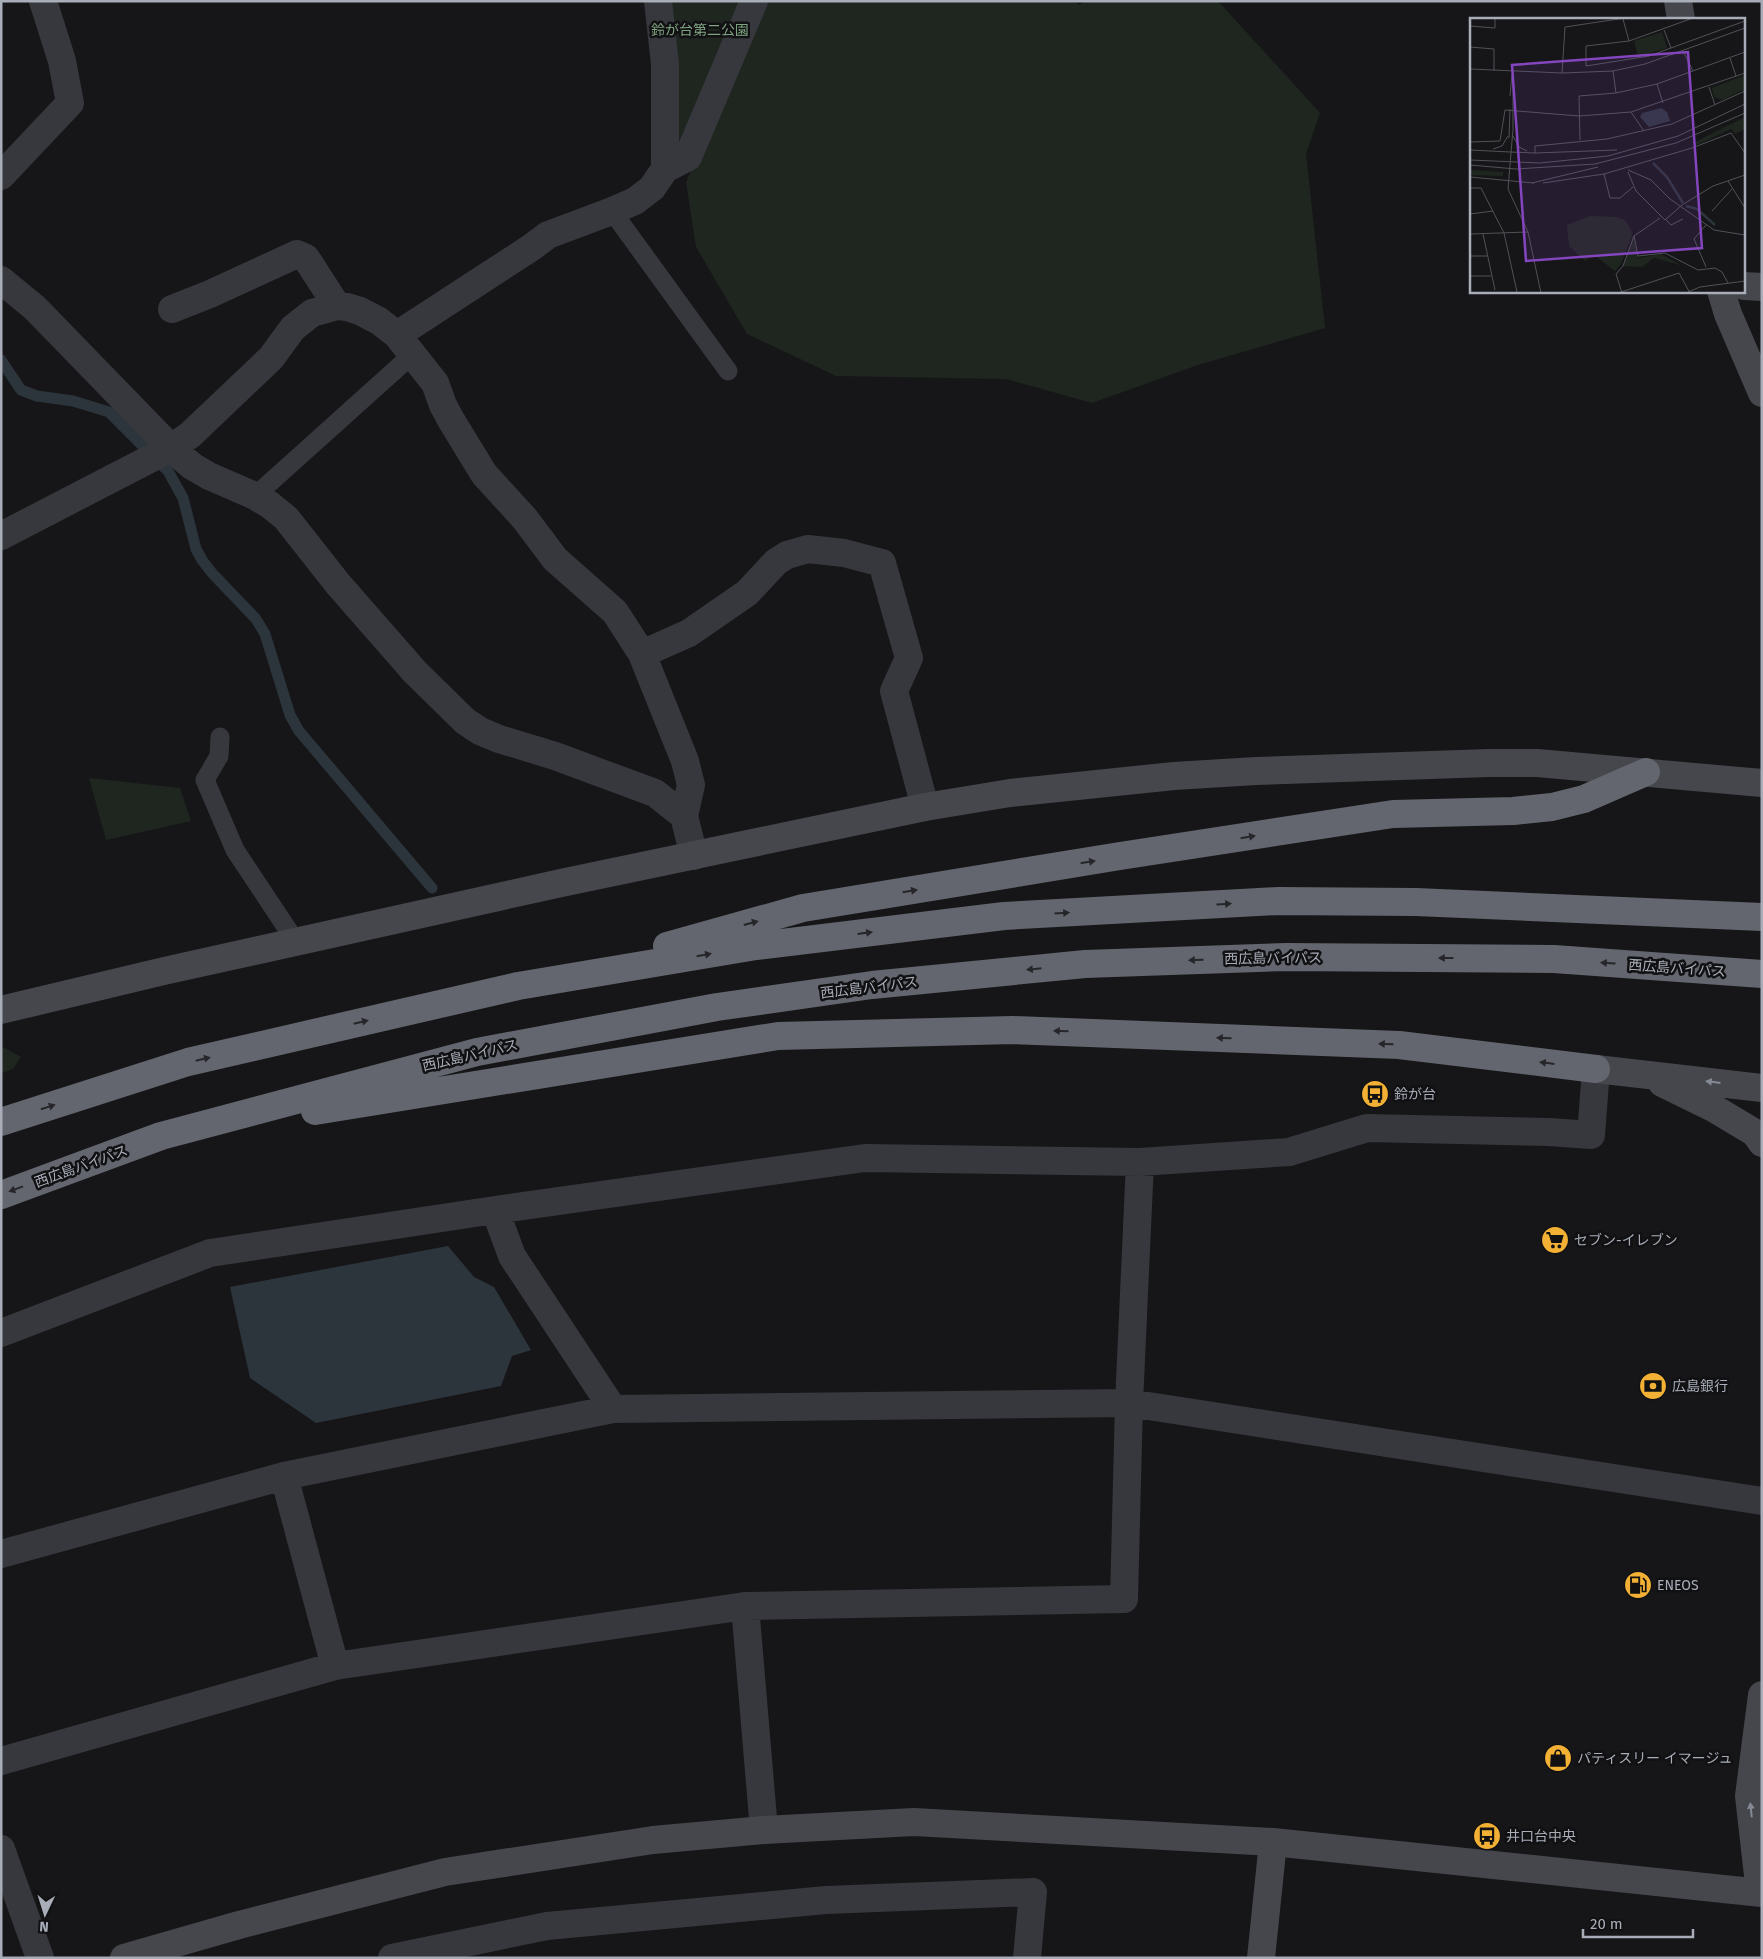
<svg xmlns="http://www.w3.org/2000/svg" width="1763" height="1959" font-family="'Fira Sans','Noto Sans JP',sans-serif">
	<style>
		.green { fill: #1e261f }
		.water { fill: #2c353c }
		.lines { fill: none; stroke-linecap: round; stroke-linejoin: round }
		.stream { stroke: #2c353c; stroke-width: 11 }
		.lane { stroke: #37383d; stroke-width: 19 }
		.street { stroke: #37383d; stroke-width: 28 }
		.secondary { stroke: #45474d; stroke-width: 28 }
		.highway { stroke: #63666e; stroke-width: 28 }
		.oneway { fill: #26262a }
		.oneway2 { fill: #858993 }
		.labels { text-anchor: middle; stroke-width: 5; stroke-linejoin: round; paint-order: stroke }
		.park-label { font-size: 14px; fill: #7fa381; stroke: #111113 }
		.street-label { font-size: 14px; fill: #a8adb8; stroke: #111113 }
		.poi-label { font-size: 14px; fill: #a8adb8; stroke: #111113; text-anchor: start }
		.inset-river { fill: none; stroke: #2c353c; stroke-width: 2.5 }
		.inset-road { fill: none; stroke: #505258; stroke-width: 1 }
		.view { fill: #8446be; fill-opacity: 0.15; stroke: #8446be; stroke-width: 2.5 }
		.inset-edge { fill: none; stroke: #a8adb8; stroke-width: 2.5 }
	</style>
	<rect width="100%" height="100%" fill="#161618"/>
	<path class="green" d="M670,1h73l-64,154z
		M768,1h306l5,4 7,-4h132l102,112 -14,41 19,174 -127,37 -106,38 -86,-24 -170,-3 -89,-42 -51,-87 -10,-65z
		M89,778l91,10 11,33 -85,19z
		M1,1046l20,11 -8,12 -12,4z"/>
	<path class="water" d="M448,1246l26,31 20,10 37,63 -19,6 -11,30 -185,37 -66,-45 -20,-91z"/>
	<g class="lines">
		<path class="stream" d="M1,360l20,30 16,6 36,5 36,11 59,59 15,27 13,51 6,11 10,13 44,46 9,15 25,81 9,16 133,157"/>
		<path class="lane" d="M612,211l116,160
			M255,496l158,-142
			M220,737l-1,19 -14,24 30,70 61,92"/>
		<path class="street" d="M665,169l23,-12 66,-156
			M1,176l69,-73 -8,-42 -19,-60
			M1,280l34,28 136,140 21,18 17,10 46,20 15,9 16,13 52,66 77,88 50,49 15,10 19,8 56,17 100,37 29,23 10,40
			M172,309l38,-15 87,-40 9,4 31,48
			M397,335l135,-88 16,-12 64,-24 23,-10 17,-13 13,-19v-105l-7,-63
			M1,536l170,-88 19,-13 81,-77 22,-30 19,-15 25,-7 10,1 13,4 19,10 18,14 38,48 8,22 8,15 33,54 41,45 30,40 60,53 27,42 43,107 6,24 -7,31
			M642,654l47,-21 58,-40 29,-31 11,-7 21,-6 36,4 38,10 27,95 -15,33 31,116
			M495,1210l17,46 101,153
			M1,1333l209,-80 285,-43 370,-52 275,4 149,-10 78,-24 182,4 42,3 5,-66
			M284,1476l51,190
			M1,1554l283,-78 329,-67 516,-6 633,98
			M745,1606l19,224
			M1,1761l334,-95 410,-60 379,-7 5,-196 11,-241
			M1,1849l39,109
			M392,1958l155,-32 279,-26 207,-8 -6,66"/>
		<path class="secondary" d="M1678,1l3,18
			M1744,286l18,1
			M1721,291l7,23 34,79
			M1,1010l163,-39 397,-88 364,-76 85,-14 164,-17 82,-5 233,-8h48l225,20
			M1596,1069l166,19
			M1662,1083l53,26 40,24 7,10
			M1760,1893l-11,-97 13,-101
			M124,1958l115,-33 206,-53 208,-32 111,-10 150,-8 359,20 489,51
			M1261,1958l12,-116"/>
		<path class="highway" d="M667,946l136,-38 317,-52 273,-42 120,-3 39,-4 32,-8 62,-27
			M315,1111l463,-75 235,-6 386,15 197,24
			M1,1122l187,-60 330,-76 238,-40 248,-30 274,-15 138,1 346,15
			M1,1195l160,-59 316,-84 240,-45 155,-22 213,-21 201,-7 268,2 208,15"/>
	</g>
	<defs><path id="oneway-solid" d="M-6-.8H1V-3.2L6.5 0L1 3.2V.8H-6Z" transform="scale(1.25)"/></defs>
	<g class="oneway">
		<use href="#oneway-solid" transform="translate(1248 837) rotate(-9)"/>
		<use href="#oneway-solid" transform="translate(1088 862) rotate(-9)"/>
		<use href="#oneway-solid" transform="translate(910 891) rotate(-9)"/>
		<use href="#oneway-solid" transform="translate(1224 904) rotate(-3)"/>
		<use href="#oneway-solid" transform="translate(1062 913) rotate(-3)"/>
		<use href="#oneway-solid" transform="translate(751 923) rotate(-15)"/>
		<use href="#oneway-solid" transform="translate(865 933) rotate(-7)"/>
		<use href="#oneway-solid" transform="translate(704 955) rotate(-10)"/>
		<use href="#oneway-solid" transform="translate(1446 958) rotate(-180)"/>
		<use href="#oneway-solid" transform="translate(1196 960) rotate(178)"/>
		<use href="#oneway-solid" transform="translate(1608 963) rotate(-176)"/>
		<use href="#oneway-solid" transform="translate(1034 969) rotate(174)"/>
		<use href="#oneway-solid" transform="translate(361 1022) rotate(-13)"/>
		<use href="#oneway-solid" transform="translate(1061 1031) rotate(-178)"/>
		<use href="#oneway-solid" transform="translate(1224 1038) rotate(-178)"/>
		<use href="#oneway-solid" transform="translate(1386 1044) rotate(-178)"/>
		<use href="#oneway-solid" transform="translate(203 1059) rotate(-13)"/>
		<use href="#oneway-solid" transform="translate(1547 1063) rotate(-173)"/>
		<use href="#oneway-solid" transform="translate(48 1107) rotate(-18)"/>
		<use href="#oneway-solid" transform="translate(16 1189) rotate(160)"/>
	</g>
	<g class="oneway2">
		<use href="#oneway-solid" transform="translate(1713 1082) rotate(-173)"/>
		<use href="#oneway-solid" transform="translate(1751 1810) rotate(-96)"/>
	</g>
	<defs>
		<g id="bus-disc" transform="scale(1.4375)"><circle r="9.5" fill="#f2b134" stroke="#111113"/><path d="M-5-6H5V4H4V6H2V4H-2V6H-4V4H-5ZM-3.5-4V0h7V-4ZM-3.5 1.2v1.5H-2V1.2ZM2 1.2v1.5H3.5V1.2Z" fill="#111"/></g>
		<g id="supermarket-disc" transform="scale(1.4375)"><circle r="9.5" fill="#f2b134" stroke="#111113"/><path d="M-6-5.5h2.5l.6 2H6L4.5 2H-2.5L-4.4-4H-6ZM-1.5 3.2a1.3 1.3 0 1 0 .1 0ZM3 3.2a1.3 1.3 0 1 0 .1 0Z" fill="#111"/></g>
		<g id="bank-disc" transform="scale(1.4375)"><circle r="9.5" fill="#f2b134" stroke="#111113"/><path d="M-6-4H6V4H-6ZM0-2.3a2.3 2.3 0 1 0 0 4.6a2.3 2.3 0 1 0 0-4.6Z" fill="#111"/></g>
		<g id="fuel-disc" transform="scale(1.4375)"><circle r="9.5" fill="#f2b134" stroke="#111113"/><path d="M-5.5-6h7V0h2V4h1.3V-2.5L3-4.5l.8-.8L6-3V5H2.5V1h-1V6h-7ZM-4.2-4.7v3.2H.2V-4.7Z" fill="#111"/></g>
		<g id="shop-disc" transform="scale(1.4375)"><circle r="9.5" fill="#f2b134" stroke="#111113"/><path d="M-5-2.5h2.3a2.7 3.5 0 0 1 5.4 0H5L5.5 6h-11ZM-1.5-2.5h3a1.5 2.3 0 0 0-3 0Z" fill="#111"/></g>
	</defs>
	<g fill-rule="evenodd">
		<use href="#bus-disc" x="1375" y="1094"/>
		<use href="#supermarket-disc" x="1555" y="1240"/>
		<use href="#bank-disc" x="1653" y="1386"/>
		<use href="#fuel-disc" x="1638" y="1585"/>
		<use href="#shop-disc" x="1558" y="1758"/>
		<use href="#bus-disc" x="1487" y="1836"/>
	</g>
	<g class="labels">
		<g class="park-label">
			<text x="700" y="35">鈴が台第二公園</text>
		</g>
		<g class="street-label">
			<text transform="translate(1273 958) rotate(-1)" y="5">西広島バイパス</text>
			<text transform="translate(1677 968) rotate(4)" y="5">西広島バイパス</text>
			<text transform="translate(869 987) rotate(-7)" y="5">西広島バイパス</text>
			<text transform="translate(470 1055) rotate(-13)" y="5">西広島バイパス</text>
			<text transform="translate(81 1166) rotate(-20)" y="5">西広島バイパス</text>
		</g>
		<g class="poi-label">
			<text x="1394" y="1099">鈴が台</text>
			<text x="1574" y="1245">セブン-イレブン</text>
			<text x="1672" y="1391">広島銀行</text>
			<text x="1657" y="1590">ENEOS</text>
			<text x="1577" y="1763">パティスリー イマージュ</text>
			<text x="1506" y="1841">井口台中央</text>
		</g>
	</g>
	<g transform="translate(1470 18)">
		<rect width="275" height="275" fill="#161618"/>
		<path d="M192,14l5,16 -29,9 -4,-16zM275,57v14l-23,11 -8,-3 -2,-9zM275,99v12l-10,5 -4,-5 -34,16 -4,-2zM0,152l33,2v4l-33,-1zM120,198l26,1 9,3 6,9 1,6 -11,29 -6,7 -21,-16 -9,6 -16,-15 -2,-21zM163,220l6,20 22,-4 20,11 -27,-7 -12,9 -19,-1z" fill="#1e261f"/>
		<path d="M191,90l6,4 3,9 -21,6 -9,-10 2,-4z" fill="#2c353c"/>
		<path class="inset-river" d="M183,145l14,14 16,26M216,188l11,3 18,16"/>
		<path class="inset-road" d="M223,0l-64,23 -43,5v20l63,-10 96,-35M153,1l6,22M0,8l25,2v-10M194,12l7,18M0,29l24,2v22M213,33l10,20M260,40l6,18M0,51l92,4 51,-2 32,-7 100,-36M43,53v58l-5,60 20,43 13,61M143,53l3,22M92,55l3,-46 60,-9M187,66l6,19M239,69l6,18M40,78l2,-22M161,94l13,19M43,118l6,11 8,4M39,120l1,-29M110,122l-1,-44 37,-3 41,-9 88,-32M0,124l30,-1 5,-31 74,6 52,-4 114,-39M23,131l9,-3 6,-10M0,132l40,2M40,134l25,1v-7l72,-7 65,-15 73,-33M65,135l82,-3M0,142l70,3 68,-7 70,-20 67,-32M0,147l46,4 79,-5 81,-21 69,-30M158,152l23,10 19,19 44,31 31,5M158,154l8,19 29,29 17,-15 31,-19 32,-11M134,156l6,24h10l13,-11M0,159l64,6M258,163l17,27M62,165l66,-16M73,165l61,-9 88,-26 39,-15 14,20M0,170h11l23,45 13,59M242,193l20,-22M0,196l23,-3M190,200l-26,18 4,20 27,-3 33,17 17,-2 7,4 6,11M196,202l5,5 12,-6M0,216l58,-2M13,216l12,56M0,238h17M236,249l-12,-28 12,-14M0,258h21M218,274l12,-5 45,-6M5,275h50M148,275l61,-20 11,20M152,275l-6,-19 7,-8 11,-30"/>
		<path class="view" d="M218,34l14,196 -176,13 -14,-196z"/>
		<rect width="275" height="275" class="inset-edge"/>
	</g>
	<rect width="1763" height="1959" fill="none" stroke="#a8adb8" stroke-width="5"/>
	<g transform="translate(45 1914) rotate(184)" stroke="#111113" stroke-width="4" paint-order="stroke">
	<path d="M0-4L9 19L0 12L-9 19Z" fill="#a8adb8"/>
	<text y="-8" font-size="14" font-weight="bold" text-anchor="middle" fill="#a8adb8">N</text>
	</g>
	<path d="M1583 1929v8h110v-8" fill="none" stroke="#a8adb8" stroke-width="2.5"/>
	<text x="1590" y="1929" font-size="15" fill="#a8adb8" stroke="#111113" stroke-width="4" paint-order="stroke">20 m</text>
</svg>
